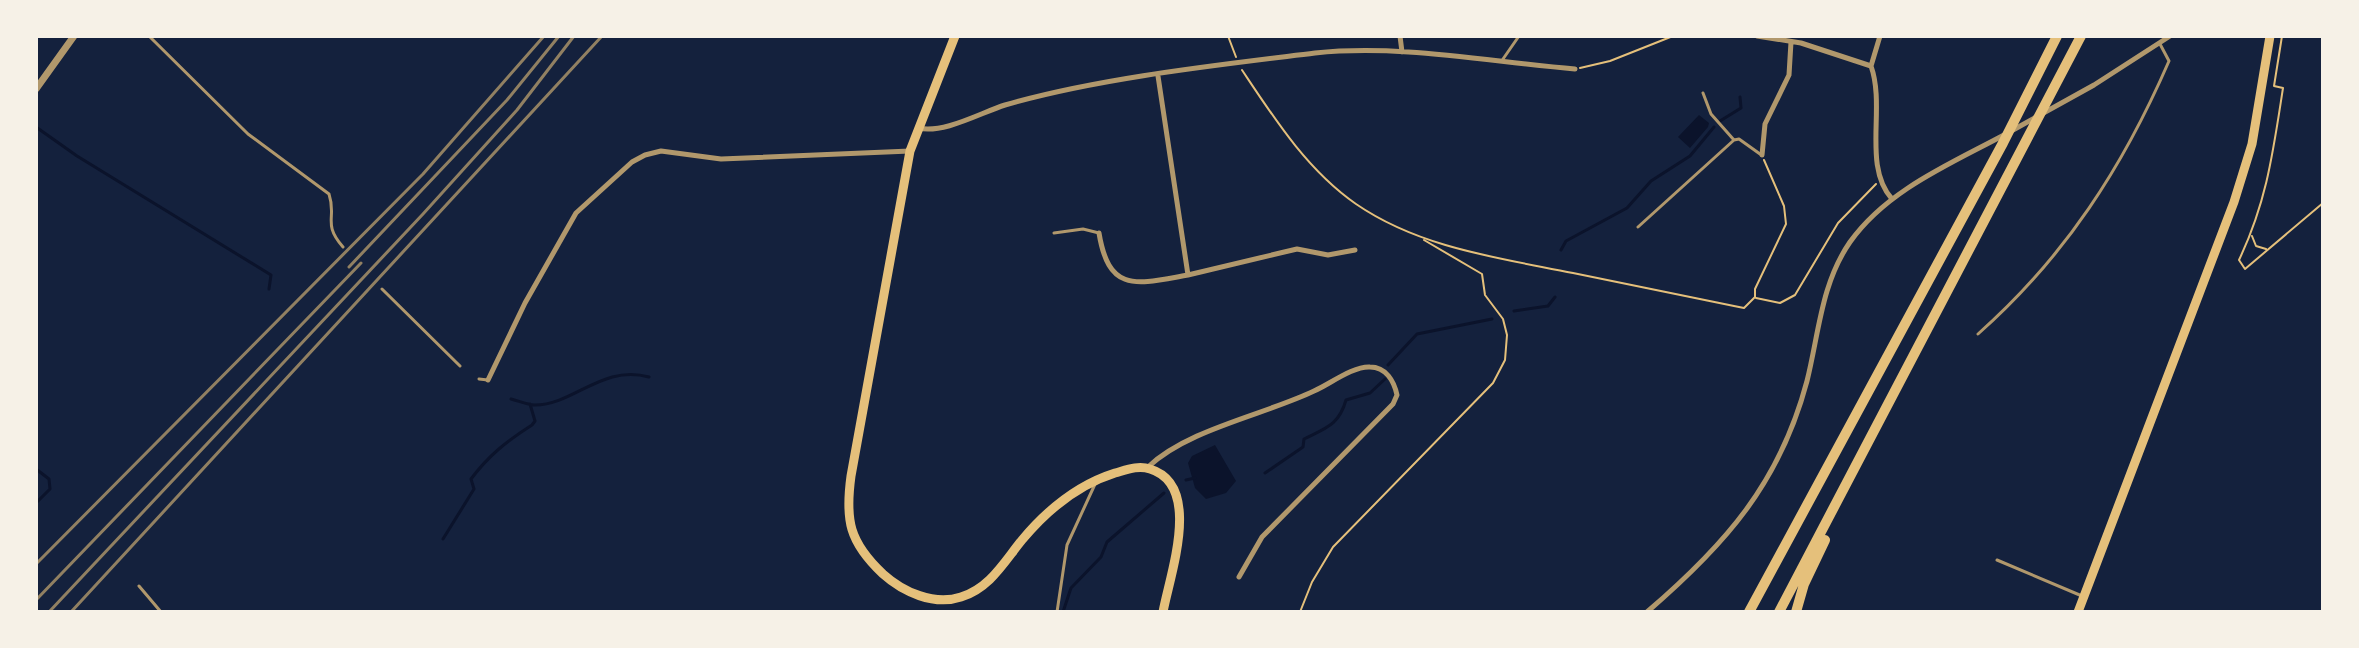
<svg xmlns="http://www.w3.org/2000/svg" width="2359" height="648" font-family="'PT Serif',serif">
	<style>
		.water { fill: #0b132b }
		.lines { fill: none; stroke-linecap: round; stroke-linejoin: round }
		.stream { stroke: #0b132b; stroke-width: 3 }
		.path { stroke: #e5c07b; stroke-width: 2 }
		.service { stroke: #b1986c; stroke-width: 3 }
		.minor { stroke: #b1986c; stroke-width: 5 }
		.tertiary { stroke: #b1986c; stroke-width: 7 }
		.primary { stroke: #e5c07b; stroke-width: 9 }
		.motorway { stroke: #e5c07b; stroke-width: 10 }
		.rail { stroke: #918062; stroke-width: 3 }
	</style>
	<rect width="100%" height="100%" fill="#14213d"/>
	<path class="water" d="M1699,115l10,8 -1,4 -18,21 -12,-11z
		M1215,445l21,36 -10,12 -20,6 -11,-11 -7,-25 4,-7z"/>
	<g class="lines">
		<path class="stream" d="M1720,121l21,-13 -1,-11
			M36,127l41,29 194,119 -2,14
			M1561,250l5,-9 61,-33 24,-27 39,-25 24,-29
			M1514,311l34,-5 7,-9
			M1388,365l29,-31 75,-15
			M511,399c8,2 16,6 24,6 39,0 67,-41 114,-28
			M36,469l13,10 1,10 -14,14
			M1265,473l38,-26 1,-8c22,-11 35,-14 42,-39l24,-7 15,-14
			M1186,480l9,-2
			M443,539l31,-50 -3,-10c18,-24 36,-38 61,-54l3,-4 -5,-17
			M1063,612l8,-24 30,-31 6,-15 57,-49"/>
		<path class="path" d="M1228,36l8,21
			M2282,36l-8,50 9,2c-10,64 -16,113 -44,172l6,9 78,-66
			M1580,68l30,-7 63,-25
			M1242,70c32,48 65,100 114,134 64,44 143,54 217,69 54,11 107,22 161,33l10,2 11,-11
			M2252,236l4,10 10,3
			M1755,297v-8l31,-65 -2,-18 -20,-46
			M1756,298l24,5 15,-8 43,-72 38,-39
			M1300,612l12,-30 21,-35 160,-164 12,-23 2,-25 -4,-16 -18,-24 -3,-21 -58,-34"/>
		<path class="service" d="M149,36l99,98 81,60c8,24 -7,29 14,53
			M1503,59l16,-23
			M1703,93l8,21 23,26
			M1638,227l96,-87 5,-1 21,15
			M1054,233l29,-4 16,4
			M382,289l78,77
			M1978,334c87,-77 145,-167 191,-273l-9,-17
			M479,379l9,1
			M1997,560l85,36
			M139,586l22,26
			M1057,612l10,-67 29,-63"/>
		<path class="minor" d="M1400,36l2,16
			M1757,36l44,7 70,23c15,42 -9,99 21,133
			M1871,66l9,-30
			M1158,76l30,199 109,-26 31,6 27,-5
			M918,128c26,6 62,-15 87,-23 93,-27 213,-40 310,-52 86,-9 175,9 260,16
			M2013,130l81,-45 76,-49
			M1762,155l3,-31 24,-49 2,-33
			M1099,233c10,61 38,51 89,42
			M488,380l37,-77 51,-90 56,-51 13,-7 16,-4 60,8 189,-8
			M1148,467c40,-38 116,-52 166,-76 16,-7 39,-25 56,-24 16,0 24,14 27,28l-4,9 -131,133 -23,40
			M1647,612c78,-67 133,-129 160,-231 12,-48 14,-97 43,-139 37,-52 100,-78 154,-107"/>
		<path class="tertiary" d="M36,89l38,-53"/>
		<path class="primary" d="M955,36l-45,115 -59,325c-6,44 -2,66 32,98 20,18 51,32 78,23 29,-9 43,-35 61,-57 25,-30 55,-55 93,-67 11,-3 23,-8 35,-4 53,16 20,105 13,143
			M2078,612l156,-410 18,-58 18,-108"/>
		<path class="motorway" d="M1749,612l254,-469 54,-107
			M1779,612l302,-576
			M1796,612l8,-28 21,-44"/>
		<path class="rail" d="M349,267l158,-167 52,-64
			M36,564l387,-390 121,-138
			M36,600l325,-337
			M49,612l374,-398 94,-104 57,-74
			M71,612l531,-576"/>
	</g>
	<rect width="2359" height="648" fill="none" stroke="#f6f1e7" stroke-width="76"/>
</svg>
